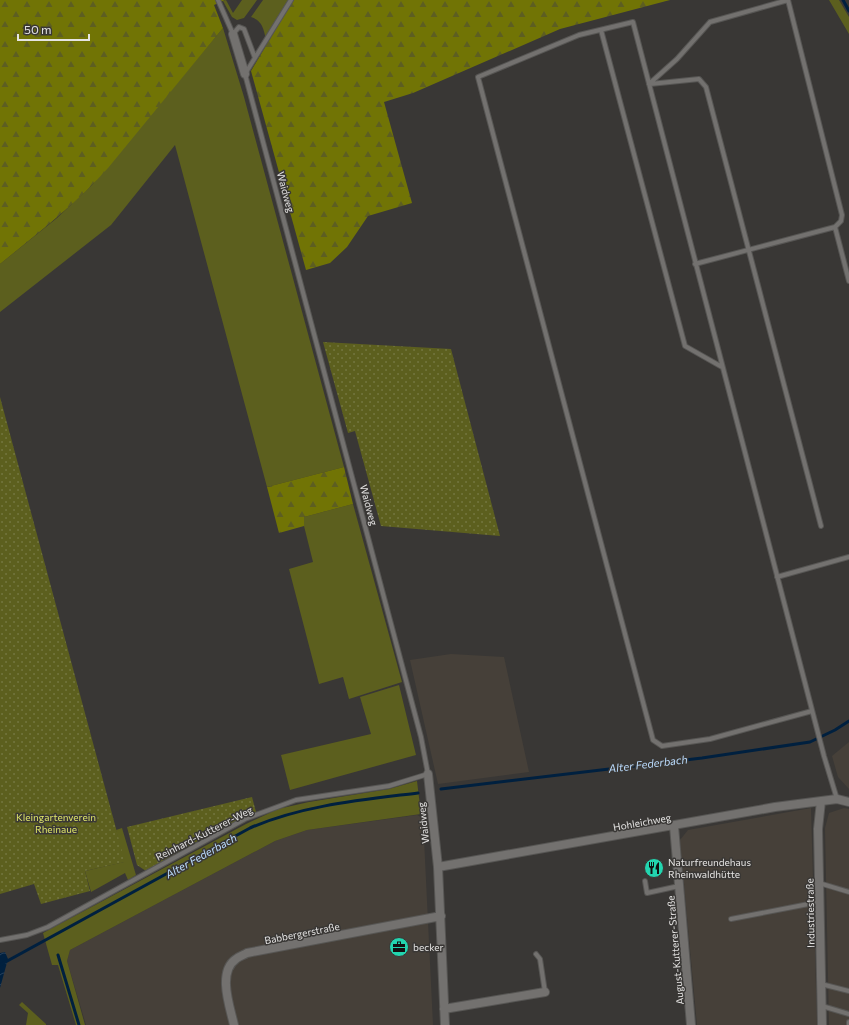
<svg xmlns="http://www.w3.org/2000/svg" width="849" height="1025" font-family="Commissioner,sans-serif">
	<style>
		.built { fill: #464039 }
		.green { fill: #5c5f1e }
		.forest { fill: url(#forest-firs) }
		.garden { fill: url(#garden-dots) }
		.water { fill: url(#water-waves) }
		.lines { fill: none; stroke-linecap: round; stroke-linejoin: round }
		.stream { stroke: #00203f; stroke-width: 3 }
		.lane-casing { stroke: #575654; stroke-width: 6 }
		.street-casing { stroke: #575654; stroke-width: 10 }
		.lane { stroke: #73716f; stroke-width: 4 }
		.street { stroke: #73716f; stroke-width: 8 }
		.labels { text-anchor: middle; stroke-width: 3; stroke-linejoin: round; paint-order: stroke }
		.street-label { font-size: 10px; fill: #e5e4e3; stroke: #393735 }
		.park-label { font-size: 10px; fill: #dfe569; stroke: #393735 }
		.poi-label { font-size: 10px; fill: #e5e4e3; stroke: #393735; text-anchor: start }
		.water-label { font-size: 11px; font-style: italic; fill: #bcddff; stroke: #393735 }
	</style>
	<defs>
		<pattern id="forest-firs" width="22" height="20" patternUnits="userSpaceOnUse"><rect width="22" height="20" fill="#717405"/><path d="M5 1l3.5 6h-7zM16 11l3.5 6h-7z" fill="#5d5e21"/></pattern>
		<pattern id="garden-dots" width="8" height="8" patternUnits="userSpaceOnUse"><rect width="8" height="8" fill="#5c5f1e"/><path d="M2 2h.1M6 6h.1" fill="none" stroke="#73763f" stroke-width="1.8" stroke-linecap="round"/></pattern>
		<pattern id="water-waves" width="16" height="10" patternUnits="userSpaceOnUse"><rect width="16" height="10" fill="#00203f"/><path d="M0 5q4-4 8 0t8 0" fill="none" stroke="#25405b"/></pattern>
	</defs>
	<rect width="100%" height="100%" fill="#393735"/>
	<path class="built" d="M451,654l53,3 25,115 -91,12 -28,-124z
		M849,742v47l-11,-12 -6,-21z
		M811,808l6,217h-120l-17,-185 8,-10z
		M844,808l5,1v216h-20l-4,-197 4,-15z
		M417,815l6,3 10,207h-347l-19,-64 3,-11 205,-109 32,-11z"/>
	<path class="green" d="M226,0l7,13 9,-13h15l-13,18 -7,2 -5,-3 -9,-16z
		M263,0h26l-23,39c-3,-12 -4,-18 -15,-22z
		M829,0h10l10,17v17z
		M223,28l21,69 100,370 -77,20 -92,-342 -64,80 -111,87v-48l57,-46 35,-33z
		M353,504l49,178 -53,17 -6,-22 -24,7 -30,-115 24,-7 -9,-36v-9z
		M399,685l17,70 -126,35 -9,-35 90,-21 -11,-37z
		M417,781l4,33 -114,16 -32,11 -205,109 -3,11 18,64h-9l-18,-60h-6l-9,-32 203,-109 32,-15 31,-7 80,-13z
		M122,828l14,47 -8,5 -3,-7 -34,19 -6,-21 39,-9 -8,-32z
		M22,1002l24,22v1h-20l2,-12 -9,-8z"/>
	<path class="forest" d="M0,0h225l-11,5 9,23 -115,140c-32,36 -70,65 -108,96z
		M293,0h377l-110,29 -147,64 -29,9 28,101 -44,13 -21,31 -17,16 -24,7 -55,-199z
		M344,467l9,37 -49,13v9l-25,7 -12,-46z"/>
	<path class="garden" d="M323,342l128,7 49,187 -119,-10 -26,-95 -7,2z
		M0,397l125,465 -40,9 5,20 -49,13 -7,-20 -34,10z
		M252,797l4,15 -62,31 -48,28 -9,-6 -10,-38z"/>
	<path class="water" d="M5,952l3,7 -8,29v-35z"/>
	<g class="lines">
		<path class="stream" d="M843,0l6,11
			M441,789l261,-31 108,-16 25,-12 14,-9
			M58,955l21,70
			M0,965l250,-137c53,-23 111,-28 168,-35"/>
		<g class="lane-casing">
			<path id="lane" d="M218,0l15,34 6,-7 5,2 11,29
				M601,30l84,316 37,21
				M649,84l28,-25 33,-37 78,-22 54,215 -1,6 -6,6 -140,37
				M650,84l49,-5 7,8 115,439
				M835,227l14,54
				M777,577l72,-20
				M812,711l-102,28 -48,7 -9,-6 -175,-663 101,-42 54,-13 191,734 13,43
				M645,881l2,12 32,-7
				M819,883l30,9
				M731,919l88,-17
				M0,940l27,-5 21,-8 197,-108 51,-19 93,-14 39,-12 -7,-37 -176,-663 46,-74
				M536,954l4,5 5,33
				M821,984l28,7
				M822,1006l27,8
				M849,1025v-3"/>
		</g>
		<g class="street-casing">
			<path id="street" d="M233,34l12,40
				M428,774l10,93 7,158
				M821,801l-3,28 4,196
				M674,826l17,199
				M438,867l337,-60 62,-8 12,3
				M444,1009l101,-17
				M234,1025c-4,-18 -17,-53 2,-66 3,-3 8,-4 11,-6l194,-37"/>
		</g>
		<use href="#lane" class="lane"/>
		<use href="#street" class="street"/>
	</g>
	<defs>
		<g id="restaurant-disc" transform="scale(1)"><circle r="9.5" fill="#22d5af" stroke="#393735"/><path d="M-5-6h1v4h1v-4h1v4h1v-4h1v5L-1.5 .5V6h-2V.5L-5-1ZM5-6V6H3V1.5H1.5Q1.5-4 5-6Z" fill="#111"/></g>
		<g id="office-disc" transform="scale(1)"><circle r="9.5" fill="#22d5af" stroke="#393735"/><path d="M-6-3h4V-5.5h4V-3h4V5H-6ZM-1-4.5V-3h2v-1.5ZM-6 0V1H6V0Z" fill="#111"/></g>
	</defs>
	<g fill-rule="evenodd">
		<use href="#restaurant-disc" x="654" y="868"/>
		<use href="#office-disc" x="399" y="947"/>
	</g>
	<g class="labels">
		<g class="street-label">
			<text transform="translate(286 192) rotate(75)" y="4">Waidweg</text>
			<text transform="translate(369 505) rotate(75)" y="4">Waidweg</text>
			<text transform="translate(642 822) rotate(-10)" y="4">Hohleichweg</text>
			<text transform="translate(423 823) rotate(-96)" y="4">Waidweg</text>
			<text transform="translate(204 833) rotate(-27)" y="4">Reinhard-Kutterer-Weg</text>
			<text transform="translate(810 913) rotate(-91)" y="4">Industriestraße</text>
			<text transform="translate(302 933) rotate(-11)" y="4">Babbergerstraße</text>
			<text transform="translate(675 950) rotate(-95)" y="4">August-Kutterer-Straße</text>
		</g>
		<g class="park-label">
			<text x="56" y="821">Kleingartenverein<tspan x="56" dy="12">Rheinaue</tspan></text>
		</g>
		<g class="poi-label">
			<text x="668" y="866">Naturfreundehaus<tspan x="668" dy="12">Rheinwaldhütte</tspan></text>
			<text x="413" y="951">becker</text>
		</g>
		<g class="water-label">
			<text transform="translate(648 764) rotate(-7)" y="4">Alter Federbach</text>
			<text transform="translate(201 856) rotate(-29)" y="4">Alter Federbach</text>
		</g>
	</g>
	<path d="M18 34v6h71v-6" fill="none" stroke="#e5e4e3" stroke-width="2"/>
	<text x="24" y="34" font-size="12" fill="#e5e4e3" stroke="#393735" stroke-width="3" paint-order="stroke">50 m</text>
</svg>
